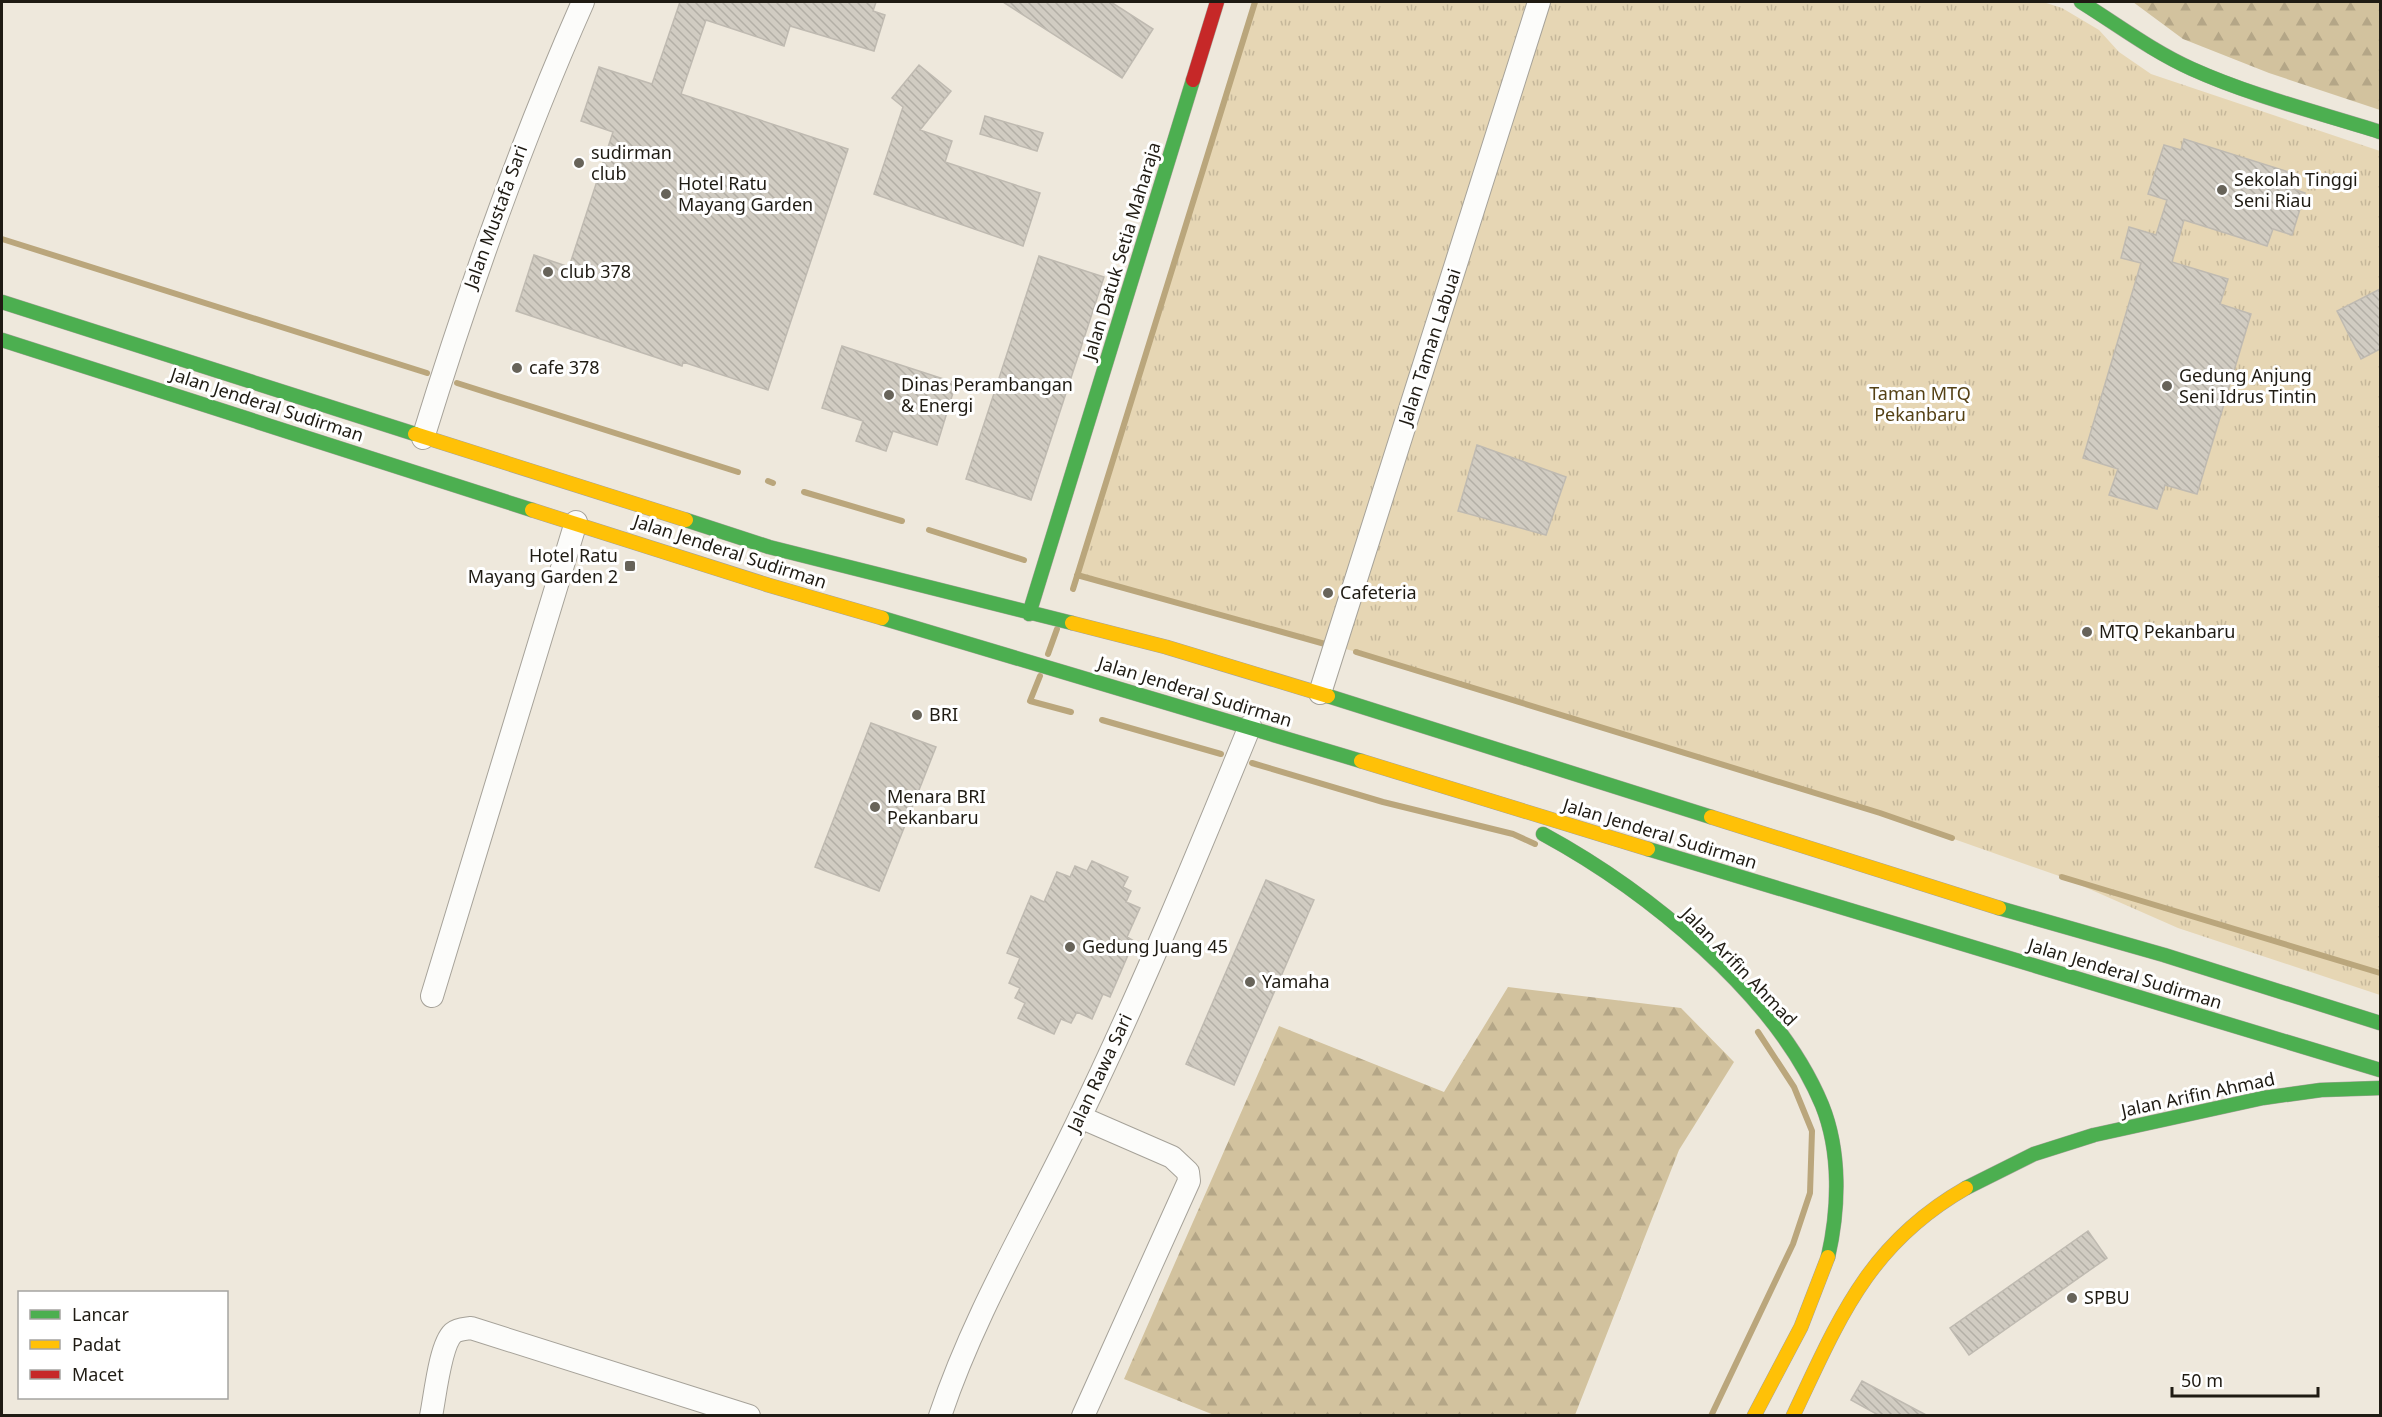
<svg xmlns="http://www.w3.org/2000/svg" width="2382" height="1417" font-family="'Noto Sans',sans-serif">
	<style>
		.forest { fill: url(#forest-firs) }
		.park { fill: url(#park-tufts) }
		.lines { fill: none; stroke-linecap: round; stroke-linejoin: round }
		.stream { stroke: #baa67c; stroke-width: 6 }
		.building { fill: url(#building-back-hatch); stroke: #bfbab1; stroke-width: 1.5 }
		.street-casing { stroke: #a6a299; stroke-width: 24 }
		.fast-casing { stroke: #a6a299; stroke-width: 15 }
		.slow-casing { stroke: #a6a299; stroke-width: 15 }
		.jam-casing { stroke: #a6a299; stroke-width: 15 }
		.street { stroke: #fcfcfa; stroke-width: 22 }
		.fast { stroke: #4caf50; stroke-width: 14 }
		.slow { stroke: #ffc107; stroke-width: 14 }
		.jam { stroke: #c62828; stroke-width: 14 }
		.poi-dot { fill: #676359; stroke: #fff; stroke-width: 2 }
		.labels { text-anchor: middle; stroke-width: 6; stroke-linejoin: round; paint-order: stroke }
		.poi-label { font-size: 18px; fill: #1f1b13; stroke: #fff; text-anchor: start }
		.street-label { font-size: 18px; fill: #1f1b13; stroke: #fff }
		.park-label { font-size: 18px; fill: #544115; stroke: #fff }
	</style>
	<defs>
		<pattern id="forest-firs" width="22" height="20" patternUnits="userSpaceOnUse" patternTransform="scale(1.5)"><rect width="22" height="20" fill="#d2c29e"/><path d="M5 1l3.5 6h-7zM16 11l3.5 6h-7z" fill="#b4a687"/></pattern>
		<pattern id="park-tufts" width="24" height="20" patternUnits="userSpaceOnUse" patternTransform="scale(1.5)"><rect width="24" height="20" fill="#e6d6b4"/><path d="M3 7l-1-3M5 7V3M7 7l1-3M15 17l-1-3M17 17v-4M19 17l1-3" fill="none" stroke="#c5b79a"/></pattern>
		<pattern id="building-back-hatch" width="6" height="6" patternUnits="userSpaceOnUse" patternTransform="scale(1.5)"><rect width="6" height="6" fill="#d1ccc2"/><path d="M-1 5l2 2M0 0l6 6M5-1l2 2" fill="none" stroke="#b3afa6"/></pattern>
	</defs>
	<rect width="100%" height="100%" fill="#eee8dc"/>
	<path class="forest" d="M2133,2h247v108l-111,-37 -86,-34z
		M1508,987l173,21 53,54 -55,88 -104,265h-361l-90,-36 155,-353 165,66z"/>
	<path class="park" d="M1255,2h788l19,6 37,22 20,22 32,22 229,77v844l-202,-67 -116,-51 -182,-64 -516,-159 -287,-79z"/>
	<g class="lines">
		<path class="stream" d="M2,239l425,134
			M457,383l281,89
			M768,481l5,2
			M804,492l98,29
			M929,530l95,30
			M1077,575l248,69
			M1073,589l182,-587
			M1356,652l524,161 72,25
			M1048,654l9,-25
			M1040,676l-10,25 41,11
			M1102,720l119,34
			M1252,763l131,39 130,32 22,10
			M2062,877l318,96
			M1711,1416l82,-172 17,-51 2,-62 -18,-44 -36,-55"/>
	</g>
	<path class="building" d="M680,2h196l-3,9 12,4 -11,36 -84,-25 -6,20 -78,-26 -25,74 167,55 -80,241 -85,-28 -1,4 -166,-55 18,-56 35,12 44,-135 -32,-11 18,-54 53,17z
		M1003,2h108l42,27 -31,49z
		M919,65l32,26 -31,39 32,11 -7,21 95,31 -17,53 -149,-52 29,-87 -11,-9z
		M985,116l58,17 -6,18 -57,-17z
		M2184,139l105,33 -4,14 20,7 -13,42 -19,-6 -6,17 -83,-26 -12,42 56,17 -8,25 31,10 -54,180 -32,-9 -8,24 -48,-14 9,-26 -35,-11 58,-195 -20,-5 8,-31 27,8 11,-35 -19,-6 16,-49 17,5z
		M1039,256l65,21 -73,223 -65,-21z
		M2380,289v60l-19,10 -24,-48z
		M842,346l114,37 -19,62 -44,-14 -7,20 -30,-10 7,-20 -41,-13z
		M1477,445l89,32 -20,58 -88,-24z
		M871,723l65,24 -57,144 -64,-24z
		M1092,861l36,16 -5,10 8,4 -5,11 14,6 -13,29 7,4 -24,56 -7,-3 -11,25 -15,-7 -6,11 -10,-4 -7,15 -36,-16 7,-15 -10,-5 5,-10 -11,-5 11,-25 -13,-5 24,-57 13,6 13,-30 13,5 5,-11 12,5z
		M1266,880l48,20 -80,185 -48,-21z
		M2088,1231l19,27 -138,97 -19,-27z
		M1862,1381l66,35h-48l-29,-16z"/>
	<g class="lines">
		<g class="street-casing">
			<path id="street" d="M423,438c46,-149 97,-294 160,-436
				M1320,693l219,-691
				M432,996l144,-474
				M1080,1117l92,40 16,15 1,9 -106,235
				M431,1416c4,-19 9,-71 22,-83 5,-4 11,-4 18,-5l278,88
				M940,1416c35,-105 93,-200 140,-299 62,-128 116,-259 170,-391"/>
		</g>
		<g class="fast-casing">
			<path id="fast" d="M2081,2c37,23 71,49 111,67 60,27 125,43 188,63
				M2,302l413,132
				M2,340l530,170
				M686,520l83,27 303,76
				M1029,614l164,-534
				M882,618l479,143
				M1328,696l383,121
				M1543,834c103,56 233,160 279,271 19,47 17,104 6,152
				M1648,849l732,221
				M1999,908l165,47 216,68
				M1966,1188l68,-34 60,-19 169,-37 58,-8 59,-2"/>
		</g>
		<g class="slow-casing">
			<path id="slow" d="M415,434l271,86
				M532,510l236,75 114,33
				M1072,623l94,24 162,49
				M1361,761l287,88
				M1711,817l288,91
				M1754,1416l47,-89 27,-70
				M1793,1416c46,-97 75,-172 173,-228"/>
		</g>
		<g class="jam-casing">
			<path id="jam" d="M1193,80l24,-78"/>
		</g>
		<use href="#street" class="street"/>
		<use href="#fast" class="fast"/>
		<use href="#slow" class="slow"/>
		<use href="#jam" class="jam"/>
	</g>
	<g class="poi-dot">
		<circle cx="579" cy="163" r="6"/>
		<circle cx="2222" cy="190" r="6"/>
		<circle cx="666" cy="194" r="6"/>
		<circle cx="548" cy="272" r="6"/>
		<circle cx="517" cy="368" r="6"/>
		<circle cx="2167" cy="386" r="6"/>
		<circle cx="889" cy="395" r="6"/>
		<rect x="624" y="560" width="12" height="12" rx="3"/>
		<circle cx="1328" cy="593" r="6"/>
		<circle cx="2087" cy="632" r="6"/>
		<circle cx="917" cy="715" r="6"/>
		<circle cx="875" cy="807" r="6"/>
		<circle cx="1070" cy="947" r="6"/>
		<circle cx="1250" cy="982" r="6"/>
		<circle cx="2072" cy="1298" r="6"/>
	</g>
	<g class="labels">
		<g class="poi-label">
			<text x="591" y="159">sudirman<tspan x="591" dy="21">club</tspan></text>
			<text x="2234" y="186">Sekolah Tinggi<tspan x="2234" dy="21">Seni Riau</tspan></text>
			<text x="678" y="190">Hotel Ratu<tspan x="678" dy="21">Mayang Garden</tspan></text>
			<text x="560" y="278">club 378</text>
			<text x="529" y="374">cafe 378</text>
			<text x="2179" y="382">Gedung Anjung<tspan x="2179" dy="21">Seni Idrus Tintin</tspan></text>
			<text x="901" y="391">Dinas Perambangan<tspan x="901" dy="21">&amp; Energi</tspan></text>
			<text x="618" y="562" text-anchor="end">Hotel Ratu<tspan x="618" dy="21">Mayang Garden 2</tspan></text>
			<text x="1340" y="599">Cafeteria</text>
			<text x="2099" y="638">MTQ Pekanbaru</text>
			<text x="929" y="721">BRI</text>
			<text x="887" y="803">Menara BRI<tspan x="887" dy="21">Pekanbaru</tspan></text>
			<text x="1082" y="953">Gedung Juang 45</text>
			<text x="1262" y="988">Yamaha</text>
			<text x="2084" y="1304">SPBU</text>
		</g>
		<g class="street-label">
			<text transform="translate(496 217) rotate(-70)" y="6">Jalan Mustafa Sari</text>
			<text transform="translate(1122 251) rotate(-73)" y="6">Jalan Datuk Setia Maharaja</text>
			<text transform="translate(1430 347) rotate(-72)" y="6">Jalan Taman Labuai</text>
			<text transform="translate(267 405) rotate(18)" y="6">Jalan Jenderal Sudirman</text>
			<text transform="translate(730 552) rotate(18)" y="6">Jalan Jenderal Sudirman</text>
			<text transform="translate(1195 692) rotate(17)" y="6">Jalan Jenderal Sudirman</text>
			<text transform="translate(1660 834) rotate(17)" y="6">Jalan Jenderal Sudirman</text>
			<text transform="translate(1739 967) rotate(46)" y="6">Jalan Arifin Ahmad</text>
			<text transform="translate(2125 974) rotate(17)" y="6">Jalan Jenderal Sudirman</text>
			<text transform="translate(1100 1073) rotate(-65)" y="6">Jalan Rawa Sari</text>
			<text transform="translate(2198 1095) rotate(-12)" y="6">Jalan Arifin Ahmad</text>
		</g>
		<g class="park-label">
			<text x="1920" y="400">Taman MTQ<tspan x="1920" dy="21">Pekanbaru</tspan></text>
		</g>
	</g>
	<rect width="2382" height="1417" fill="none" stroke="#1f1b13" stroke-width="6"/>
	<rect x="18" y="1291" width="210" height="108" fill="#ffffff" stroke="#a5a4a1" stroke-width="1.5"/>
	<rect x="30" y="1310" width="30" height="9" fill="#4caf50" stroke="#a5a4a1" stroke-width="1.5"/>
	<text x="72" y="1321" font-size="18" fill="#1f1b13">Lancar</text>
	<rect x="30" y="1340" width="30" height="9" fill="#ffc107" stroke="#a5a4a1" stroke-width="1.5"/>
	<text x="72" y="1351" font-size="18" fill="#1f1b13">Padat</text>
	<rect x="30" y="1370" width="30" height="9" fill="#c62828" stroke="#a5a4a1" stroke-width="1.5"/>
	<text x="72" y="1381" font-size="18" fill="#1f1b13">Macet</text>
	<path d="M2172 1387v9h146v-9" fill="none" stroke="#1f1b13" stroke-width="3"/>
	<text x="2181" y="1387" font-size="18" fill="#1f1b13" stroke="#ffffff" stroke-width="4.5" paint-order="stroke">50 m</text>
</svg>
